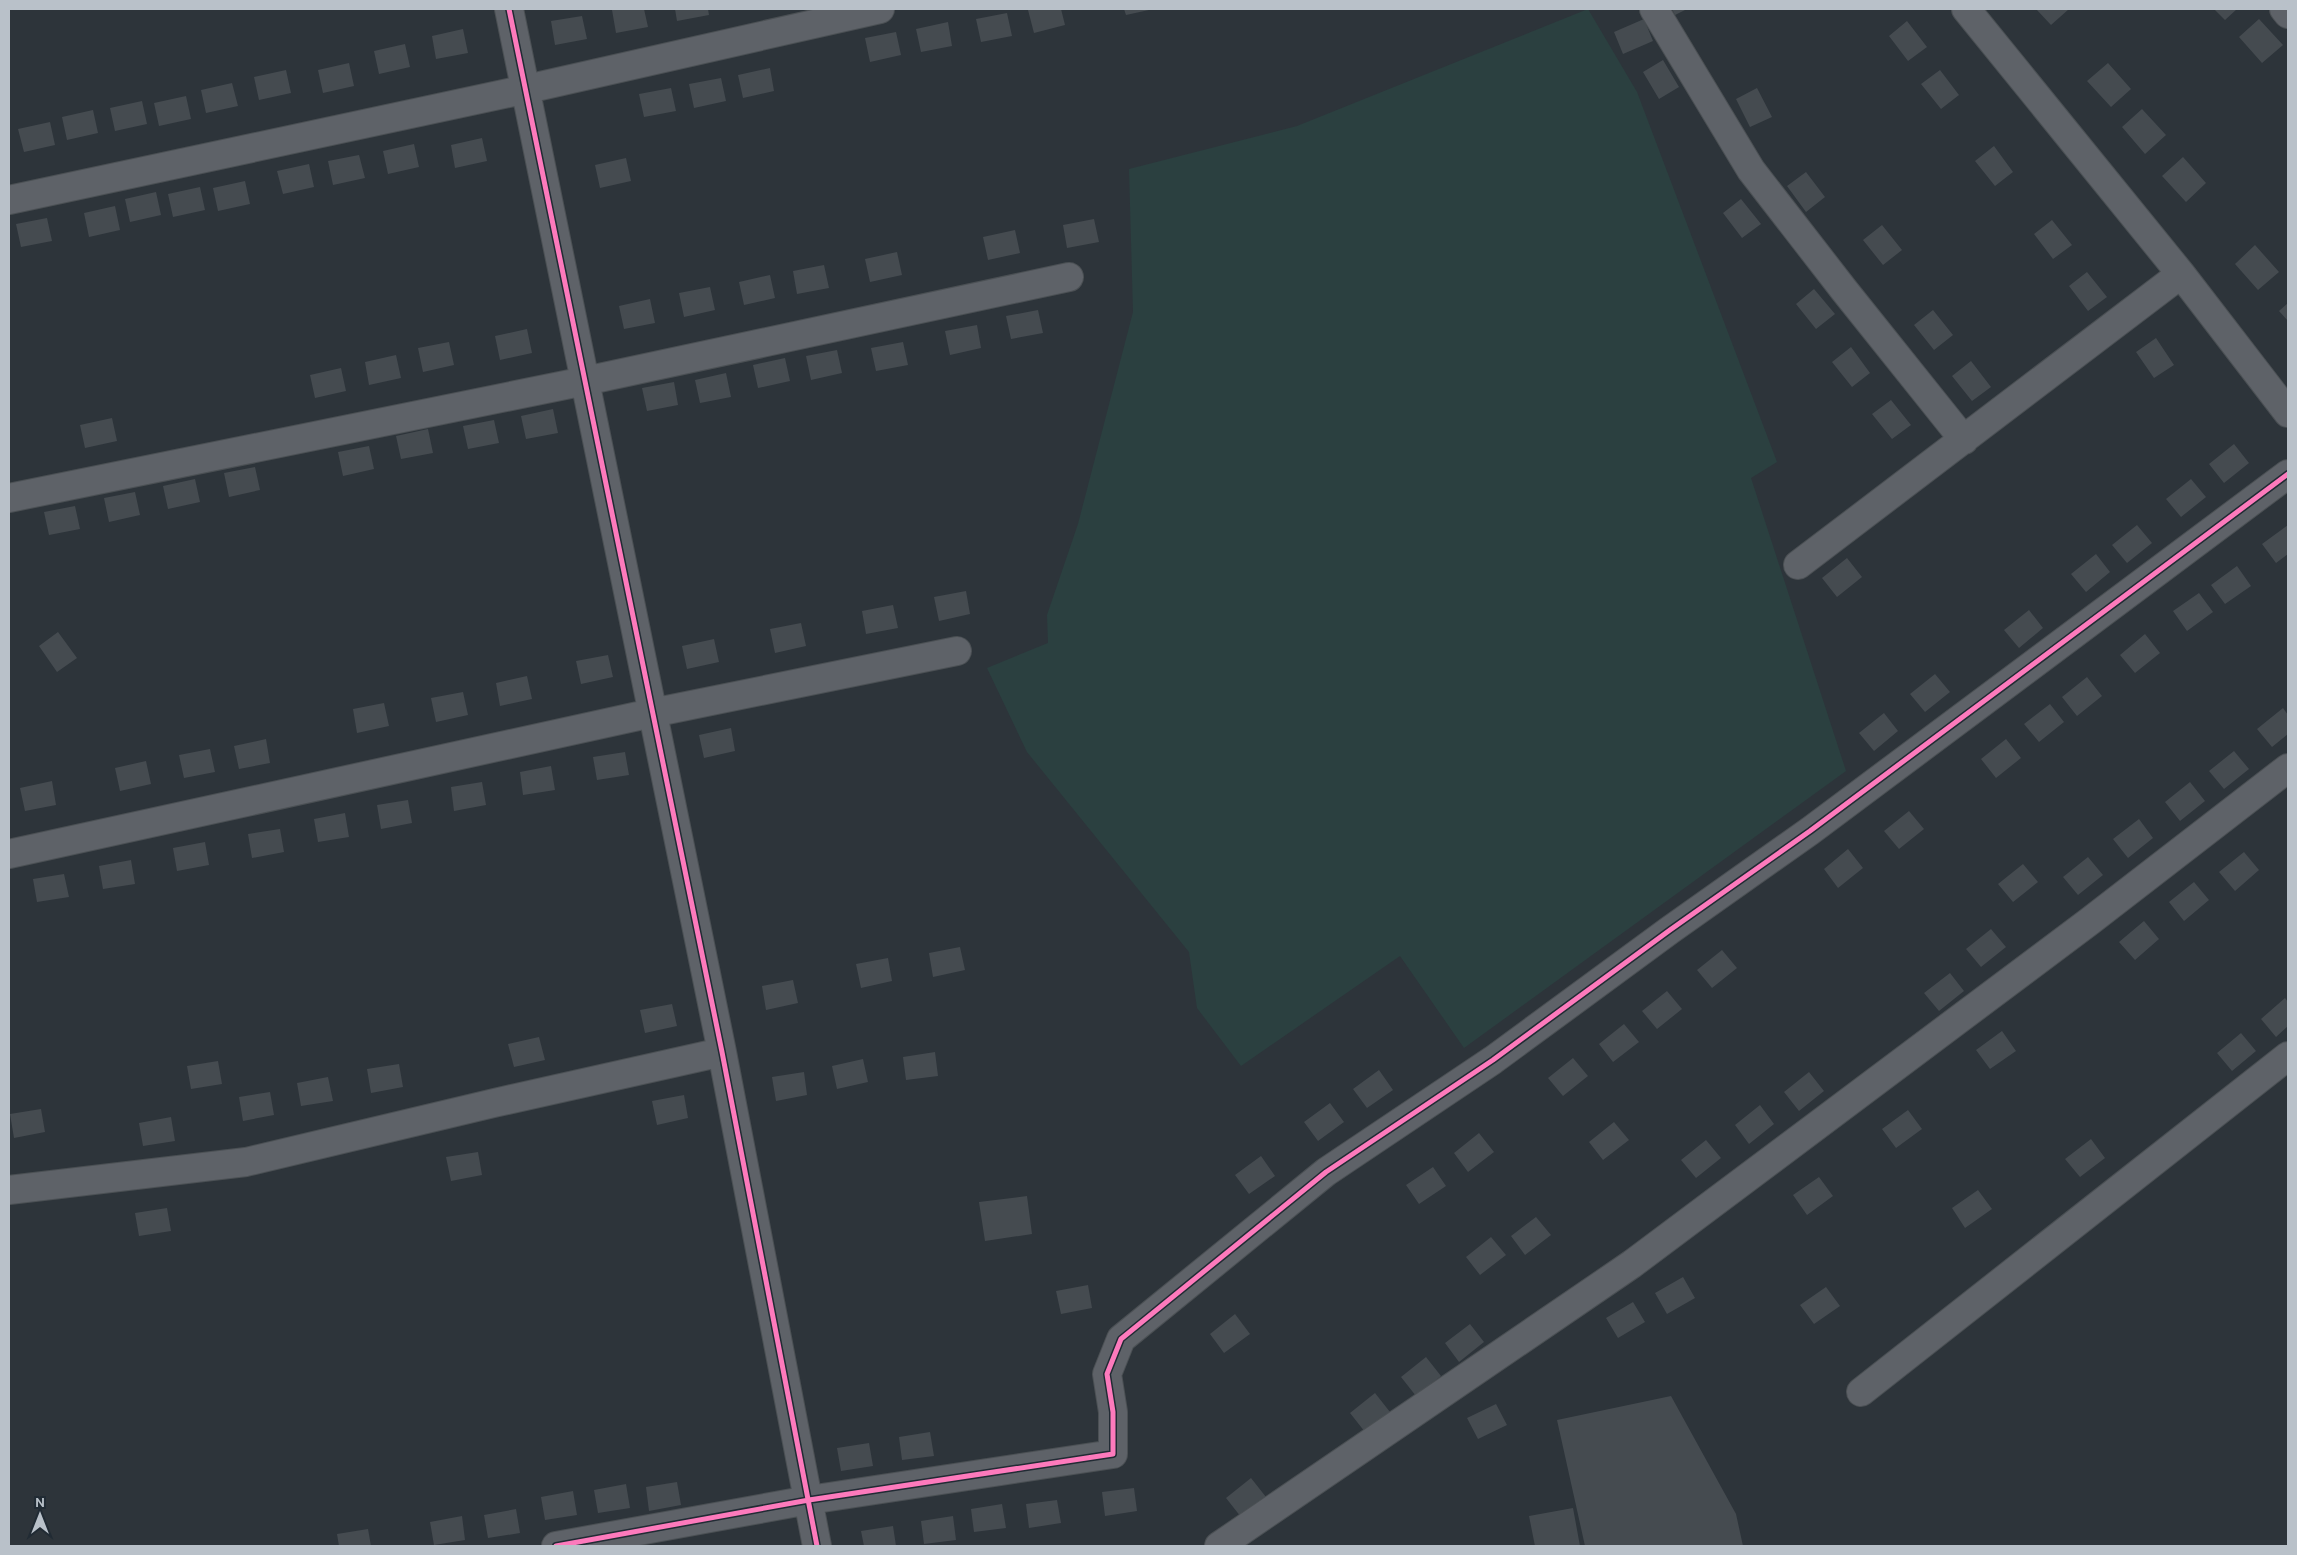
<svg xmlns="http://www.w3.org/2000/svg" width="2297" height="1555" font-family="Overpass,sans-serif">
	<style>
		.green { fill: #2b4040 }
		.building { fill: #454b50 }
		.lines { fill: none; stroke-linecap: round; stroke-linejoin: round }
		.minor-casing { stroke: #4b5054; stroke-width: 30 }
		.minor { stroke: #5e6268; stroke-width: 28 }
		.cycleway-casing { stroke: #212b34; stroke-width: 8 }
		.cycleway { stroke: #fd7abc; stroke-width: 5 }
	</style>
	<rect width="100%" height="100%" fill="#2d343a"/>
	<path class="green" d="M1588,9l49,83 140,370 -26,16 95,293 -382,277 -64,-92 -159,110 -44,-58 -8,-56 -162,-200 -40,-84 61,-25 -1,-28 31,-91 55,-212 -4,-143 168,-43z"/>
	<path class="building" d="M618,9h26l4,18 -32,6 -4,-23z
		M675,9h33l1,6 -32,6z
		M1034,9h27l4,16 -31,8 -6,-23z
		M1124,9h25v1l-23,5z
		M1672,9h15l-12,6z
		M2036,9h33l-18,16z
		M2214,9h23l-12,11z
		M1007,13l5,23 -31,6 -5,-23z
		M582,16l5,23 -32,6 -4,-24z
		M1644,19l9,22 -30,13 -9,-22z
		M2259,19l24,26 -21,18 -23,-26z
		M1907,21l20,26 -19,14 -19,-25z
		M948,22l4,24 -31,6 -5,-23z
		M463,29l5,24 -32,6 -4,-23z
		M896,32l5,23 -31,7 -5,-24z
		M405,44l5,23 -31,7 -5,-23z
		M1663,60l16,27 -20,12 -16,-27z
		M349,63l5,23 -31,7 -5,-23z
		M2108,63l23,26 -20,18 -24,-26z
		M770,68l4,23 -31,7 -5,-23z
		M286,70l5,23 -32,7 -5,-23z
		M1940,70l19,25 -18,14 -20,-25z
		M721,78l5,23 -32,7 -5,-24z
		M232,83l6,23 -32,7 -5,-23z
		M671,88l5,23 -32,6 -5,-23z
		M1757,88l15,29 -22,10 -14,-28z
		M186,96l5,23 -32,7 -5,-23z
		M142,101l5,23 -32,7 -5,-23z
		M2142,109l24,26 -21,19 -23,-27z
		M93,110l5,23 -31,7 -5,-23z
		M50,122l5,23 -31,7 -6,-23z
		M482,138l5,23 -32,7 -4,-23z
		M414,144l5,23 -31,7 -5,-23z
		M1994,146l19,26 -18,14 -20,-25z
		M359,155l6,23 -32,7 -5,-24z
		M2183,157l23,26 -20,19 -24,-26z
		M626,158l5,23 -31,7 -5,-23z
		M309,164l5,23 -31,7 -6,-23z
		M1806,172l19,25 -19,15 -19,-26z
		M245,181l5,23 -32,7 -5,-23z
		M200,187l5,23 -32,7 -5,-23z
		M156,192l5,23 -31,7 -5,-23z
		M1741,199l20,25 -19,14 -19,-25z
		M115,206l5,24 -31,7 -5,-24z
		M47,218l5,23 -31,6 -5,-23z
		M1094,219l5,23 -32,6 -4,-23z
		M2052,220l20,25 -19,14 -19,-25z
		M1882,225l20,25 -19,15 -20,-25z
		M1015,230l5,23 -32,7 -5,-23z
		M2255,245l24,27 -21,18 -23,-26z
		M897,252l5,23 -32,7 -5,-23z
		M824,265l5,23 -32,6 -4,-23z
		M2087,272l20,25 -19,14 -19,-25z
		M770,275l5,23 -31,7 -5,-23z
		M710,287l5,23 -31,7 -5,-24z
		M1814,289l21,25 -19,15 -20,-25z
		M650,299l5,24 -31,6 -5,-23z
		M2288,303v18l-9,-10z
		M1038,310l5,23 -32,6 -5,-23z
		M1933,310l20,25 -19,15 -20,-25z
		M977,325l4,23 -31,7 -5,-24z
		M527,329l5,24 -32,7 -5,-24z
		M2156,338l18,27 -20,13 -18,-26z
		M449,342l5,23 -31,7 -5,-24z
		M903,342l5,23 -32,6 -5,-23z
		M1851,347l19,26 -18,14 -20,-25z
		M837,350l5,23 -31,7 -5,-24z
		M396,355l5,23 -32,7 -4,-23z
		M785,358l5,23 -32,7 -5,-23z
		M1971,361l20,26 -19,14 -20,-25z
		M341,368l5,23 -31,7 -5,-23z
		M726,373l5,24 -31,6 -5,-23z
		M674,382l4,23 -31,6 -5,-23z
		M1891,400l20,25 -19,14 -20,-25z
		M553,409l5,24 -32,6 -5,-23z
		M112,418l5,23 -32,7 -5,-23z
		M494,420l5,23 -31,6 -5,-23z
		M428,429l5,24 -32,6 -5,-23z
		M2234,444l15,19 -25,20 -15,-19z
		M369,446l5,23 -31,7 -5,-24z
		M255,467l5,23 -31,7 -5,-24z
		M195,479l5,23 -32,7 -5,-23z
		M2191,479l15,18 -25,20 -15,-18z
		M135,492l5,23 -31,7 -5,-24z
		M75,506l5,23 -31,6 -5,-23z
		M2137,525l15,18 -25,20 -15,-18z
		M2288,525v29l-12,9 -14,-19z
		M2096,554l14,18 -24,20 -15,-18z
		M1847,558l15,19 -25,20 -15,-19z
		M2237,566l14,20 -26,18 -14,-19z
		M966,591l4,23 -31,7 -5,-24z
		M2199,593l14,19 -26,19 -14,-20z
		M893,605l5,23 -32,6 -4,-23z
		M2029,610l14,18 -24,20 -15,-18z
		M801,623l5,23 -31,7 -5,-24z
		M58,632l19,26 -20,14 -18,-26z
		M2145,634l15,19 -25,20 -15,-18z
		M714,639l5,23 -32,7 -5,-23z
		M608,655l5,22 -32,7 -5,-23z
		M1935,674l15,18 -25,20 -15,-18z
		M527,676l5,23 -32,7 -4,-23z
		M2087,677l15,19 -25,20 -15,-19z
		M463,692l5,23 -32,7 -5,-24z
		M384,703l5,23 -32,7 -4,-24z
		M2050,704l14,18 -25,20 -15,-18z
		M2283,708l5,7v19l-16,13 -15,-18z
		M1884,713l14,18 -24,20 -15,-18z
		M731,728l4,23 -31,7 -5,-23z
		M266,739l4,24 -31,6 -5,-23z
		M2006,739l15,19 -25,20 -15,-19z
		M210,749l5,23 -31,6 -5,-23z
		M2234,751l15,18 -25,20 -15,-18z
		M625,752l4,23 -32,5 -4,-23z
		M146,761l5,23 -31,7 -5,-23z
		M551,766l4,24 -32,5 -3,-23z
		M52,781l4,24 -31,6 -5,-23z
		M482,782l4,23 -32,6 -3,-24z
		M2190,782l15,19 -25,20 -15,-19z
		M408,800l4,23 -31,6 -4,-24z
		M1909,811l15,18 -25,20 -15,-18z
		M345,813l4,24 -31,5 -4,-23z
		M2139,819l14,19 -25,20 -15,-19z
		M280,829l4,23 -32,6 -4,-24z
		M205,842l4,23 -32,6 -4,-23z
		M1848,849l15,19 -25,20 -14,-19z
		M2244,852l15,18 -24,21 -16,-19z
		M2088,857l15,18 -25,20 -15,-18z
		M131,860l4,24 -32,5 -4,-23z
		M2023,864l15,18 -25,20 -15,-18z
		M64,874l5,23 -32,5 -4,-23z
		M2194,882l15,18 -25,21 -15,-19z
		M2144,921l15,18 -24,21 -16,-18z
		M1991,929l15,18 -25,20 -15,-18z
		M960,947l5,23 -32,7 -4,-24z
		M1722,950l15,18 -25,20 -15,-18z
		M888,958l4,23 -31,7 -5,-24z
		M1950,973l14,18 -25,20 -15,-18z
		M793,980l5,23 -32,7 -4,-24z
		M1667,991l15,18 -25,20 -15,-18z
		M2285,998l3,4v24l-12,11 -15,-18z
		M672,1004l5,22 -32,7 -5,-23z
		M1624,1024l15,18 -26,20 -14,-18z
		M2002,1031l14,20 -26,18 -14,-19z
		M2241,1033l15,18 -24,20 -15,-18z
		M539,1037l6,23 -31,7 -6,-23z
		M935,1052l3,24 -32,4 -3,-23z
		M1573,1058l15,18 -25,20 -15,-18z
		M863,1059l5,23 -31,7 -5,-23z
		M218,1061l4,23 -31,5 -4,-23z
		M399,1064l4,23 -32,6 -4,-24z
		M1379,1070l14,20 -26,18 -14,-19z
		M804,1072l3,23 -31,6 -4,-24z
		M1809,1072l15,19 -25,20 -15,-19z
		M328,1077l5,24 -32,5 -4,-23z
		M270,1092l4,23 -31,6 -4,-24z
		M684,1095l4,23 -31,7 -5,-24z
		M1330,1103l14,19 -26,19 -14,-19z
		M1760,1105l14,19 -25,20 -14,-19z
		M41,1109l4,23 -31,6 -4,-24z
		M1908,1110l14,19 -26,19 -14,-19z
		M171,1117l4,24 -32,5 -4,-23z
		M1614,1122l15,18 -26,20 -14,-18z
		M1479,1133l15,19 -26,20 -14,-19z
		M2091,1139l14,19 -25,19 -15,-18z
		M1706,1140l15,18 -25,20 -15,-18z
		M478,1152l4,23 -31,6 -5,-24z
		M1261,1156l14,20 -26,18 -14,-19z
		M1433,1167l13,19 -27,18 -13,-19z
		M1819,1177l14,19 -26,19 -14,-20z
		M1978,1190l14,19 -27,19 -13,-20z
		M1027,1196l5,38 -47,7 -6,-39z
		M167,1208l4,23 -32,5 -4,-23z
		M1536,1217l15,18 -26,20 -14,-19z
		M1491,1237l15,18 -26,20 -14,-18z
		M1683,1277l12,21 -28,16 -12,-21z
		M1088,1285l4,23 -31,6 -5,-23z
		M1826,1287l14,19 -26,18 -14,-19z
		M1633,1302l12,20 -27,16 -12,-20z
		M1235,1314l15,20 -26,19 -14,-19z
		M1470,1324l14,18 -25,20 -14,-19z
		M1426,1357l15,19 -25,20 -15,-19z
		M1375,1393l15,19 -25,20 -15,-19z
		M1671,1396l65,118 7,32h-158l-28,-126z
		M1496,1404l11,21 -29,14 -11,-21z
		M930,1432l4,24 -32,4 -3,-23z
		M869,1443l4,23 -32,5 -4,-23z
		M1251,1478l15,19 -25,20 -15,-19z
		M677,1482l4,23 -32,6 -3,-24z
		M626,1484l4,24 -32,5 -4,-23z
		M1134,1488l3,23 -32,5 -3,-24z
		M573,1491l4,24 -32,5 -4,-23z
		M1057,1500l4,23 -32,5 -3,-24z
		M1002,1504l4,24 -32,4 -3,-23z
		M1573,1508l7,38h-45l-6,-30z
		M516,1509l4,24 -32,5 -4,-23z
		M462,1516l3,24 -31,5 -4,-23z
		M953,1516l3,24 -32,4 -3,-23z
		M893,1526l3,20h-32l-3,-15z
		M368,1529l3,17h-32l-2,-12z"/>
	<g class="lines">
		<g class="minor-casing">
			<path id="minor" d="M509,9l213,1043 95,494
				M1654,9l97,161 93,120 120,150
				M1966,9l215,265 107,139
				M2284,9l4,5
				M9,200l518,-111 353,-80
				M9,498l576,-117 484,-104
				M1798,565l383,-291
				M9,854l643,-141 305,-62
				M9,1190l237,-28 248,-59 228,-51
				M1861,1392l427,-336
				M556,1546l253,-46 304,-46v-42l-6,-38 14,-35 205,-167 167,-112 177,-130 140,-99 478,-357
				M1219,1546l413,-282 458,-343 198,-153"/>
		</g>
		<use href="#minor" class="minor"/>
		<g class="cycleway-casing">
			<path id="cycleway" d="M509,9l213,1043 95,494
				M556,1546l253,-46 304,-46v-42l-6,-38 14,-35 205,-167 167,-112 177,-130 140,-99 478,-357"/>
		</g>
		<use href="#cycleway" class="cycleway"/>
	</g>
	<rect width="2297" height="1555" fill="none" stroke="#b9c1c9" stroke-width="20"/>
	<g transform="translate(40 1515)" stroke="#212b34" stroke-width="4" paint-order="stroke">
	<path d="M0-4L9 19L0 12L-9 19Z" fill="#b9c1c9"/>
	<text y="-8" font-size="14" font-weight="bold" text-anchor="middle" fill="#b9c1c9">N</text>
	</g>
</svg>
